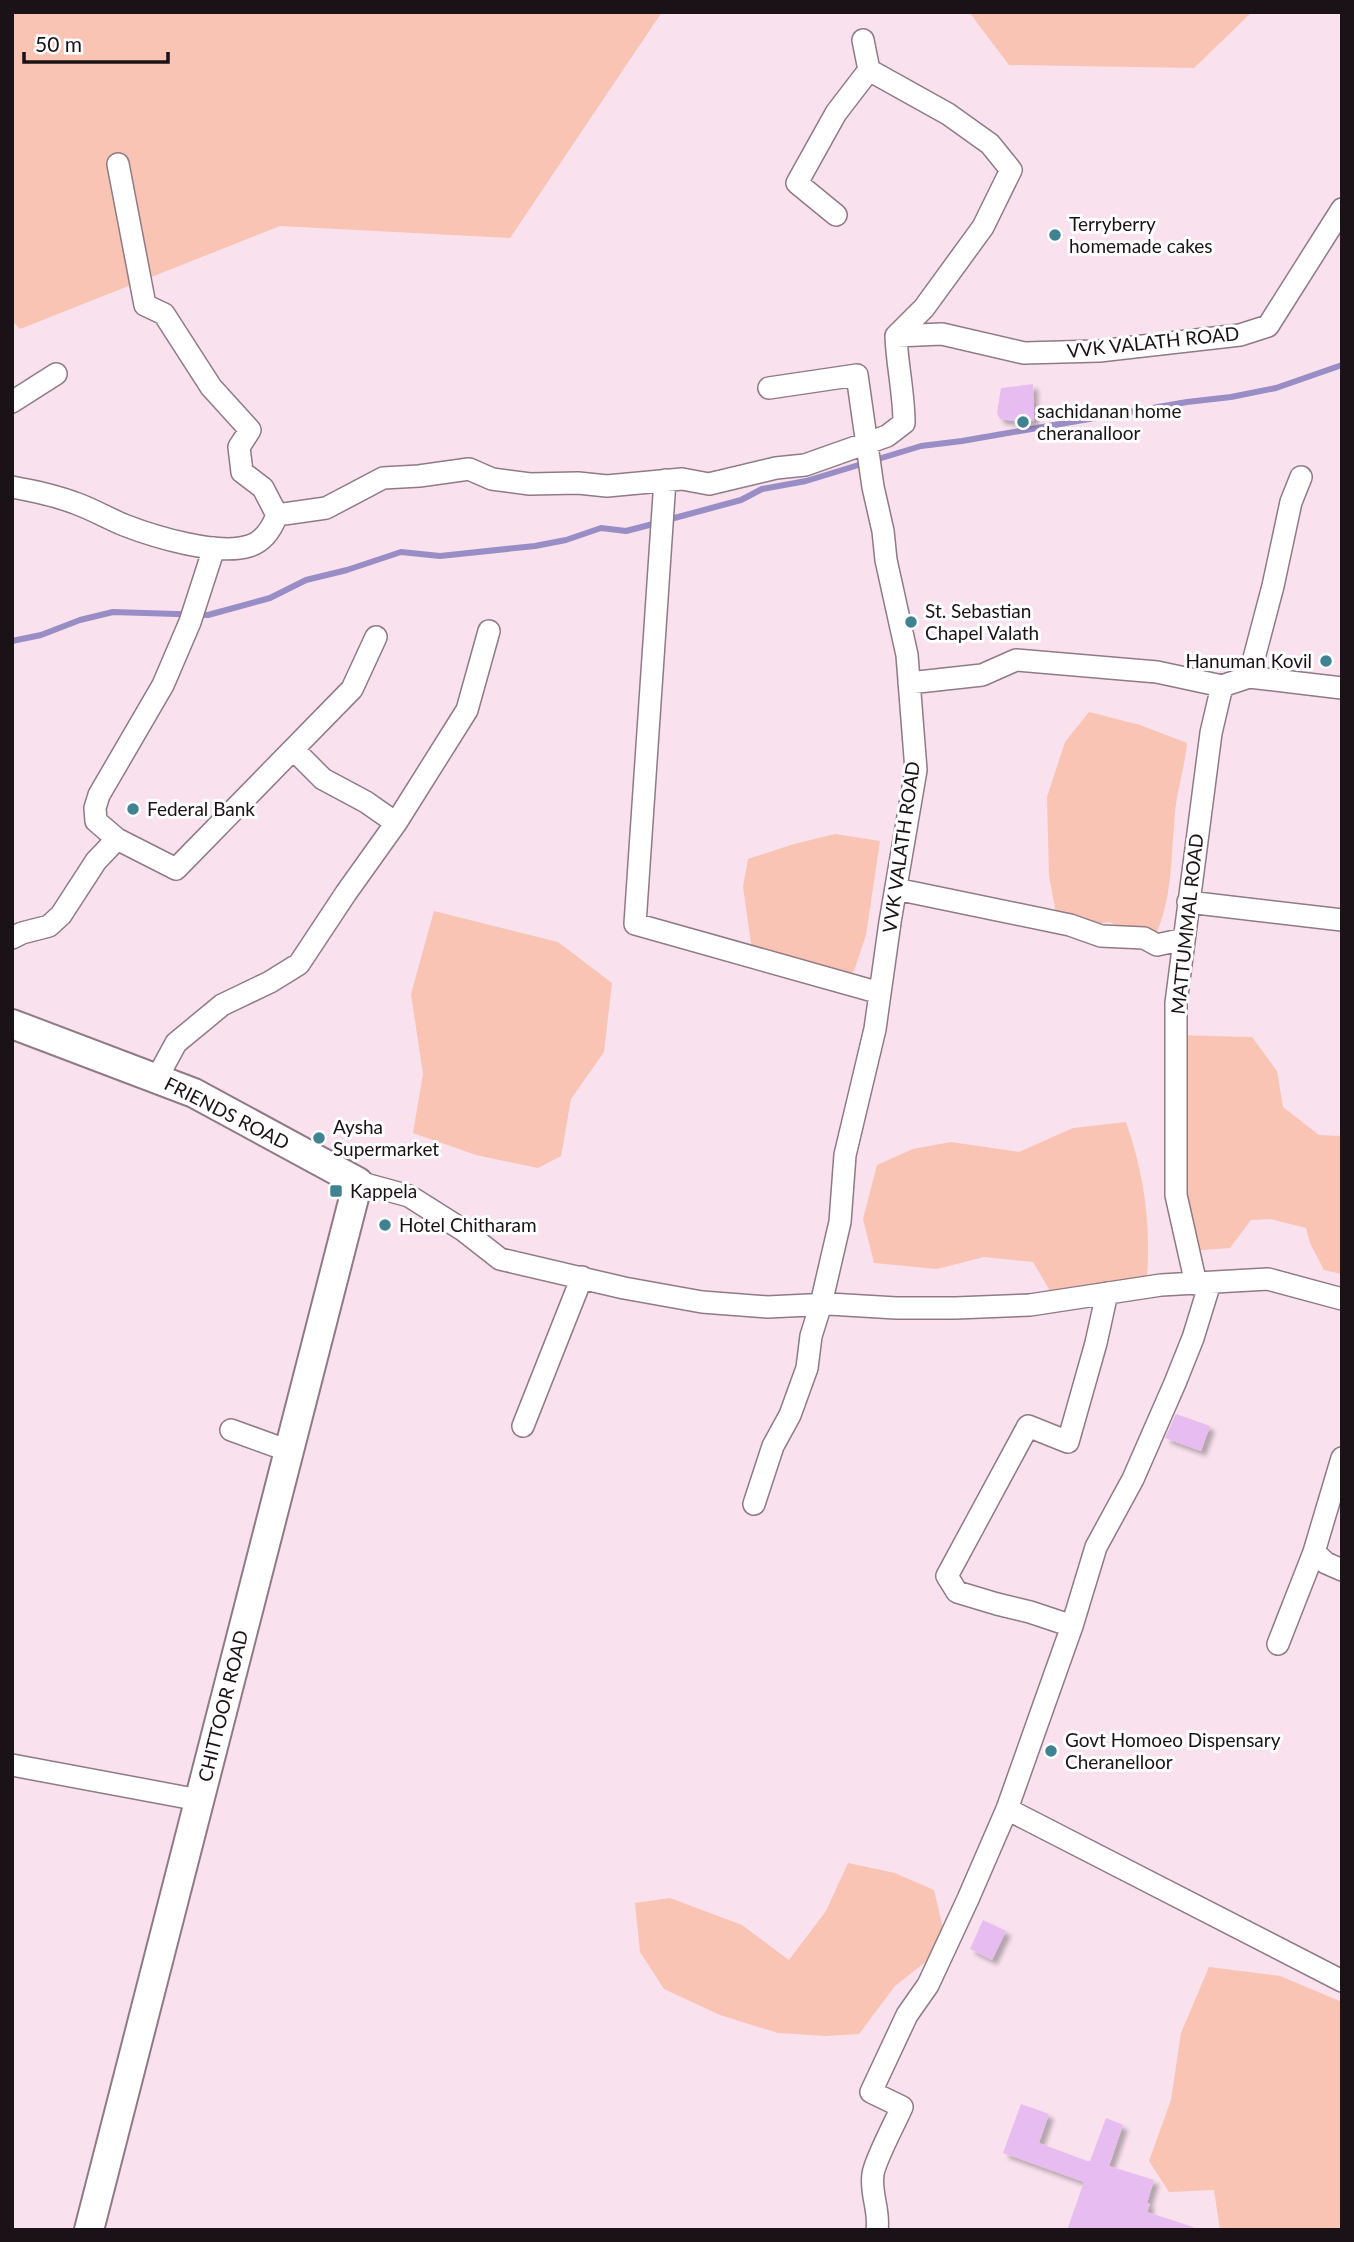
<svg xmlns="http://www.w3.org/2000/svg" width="1354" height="2242" font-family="Lato,sans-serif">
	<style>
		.grass { fill: #f9c4b4 }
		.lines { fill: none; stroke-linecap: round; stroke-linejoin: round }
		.stream { stroke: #998dc6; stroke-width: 6 }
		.building { fill: #e7bdf1; filter: url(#shadow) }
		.street-casing { stroke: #8f7a85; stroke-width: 24 }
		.secondary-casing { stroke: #8f7a85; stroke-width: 32 }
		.street { stroke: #fff; stroke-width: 21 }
		.secondary { stroke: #fff; stroke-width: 28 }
		.poi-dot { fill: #3f8292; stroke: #fff; stroke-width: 2.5 }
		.labels { text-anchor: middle; stroke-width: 6; stroke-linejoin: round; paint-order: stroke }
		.poi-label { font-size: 19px; fill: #1a1216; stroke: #fff; text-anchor: start }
		.street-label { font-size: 19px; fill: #1a1216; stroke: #fff }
	</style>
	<defs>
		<filter id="shadow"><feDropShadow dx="5" dy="5" stdDeviation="2" flood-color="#0004"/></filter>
	</defs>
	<rect width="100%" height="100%" fill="#f9e1ed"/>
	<path class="grass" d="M12,12h650l-152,226 -230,-12 -260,103 -8,-8z
		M969,12h283l-58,56 -185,-3z
		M1089,712l51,13 47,18c-2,24 -10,46 -12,70 -4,40 -2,86 -20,123l-29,-3 -16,-11 -36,5 -18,-14 -7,-37 -2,-79 18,-55z
		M835,834l45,7 -14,94 -12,36 -19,9 -83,-30 -9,-63 5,-28 46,-15z
		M434,911l124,31 54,41 -8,69 -33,47 -10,57 -23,12 -62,-13 -63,-22 10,-59 -12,-80z
		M1176,1035l76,2 25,34 6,36 36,28 23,1v138l-18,-4 -14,-27 -4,-15 -36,-9 -19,1 -21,28 -41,3z
		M1126,1122c19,54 26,108 20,165l-90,14 -23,-39 -49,-5 -47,12 -63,-6 -11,-44 14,-54 36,-16 38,-7 68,10 54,-24z
		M848,1863l47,10 39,17 13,55 -52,41 -36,48 -33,2 -48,-3 -58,-18 -56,-26 -24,-37 -5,-49 35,-5 72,27 47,35 37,-49z
		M1209,1967l71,9 62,26v228h-122l-6,-40 -45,2 -20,-31 22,-61 10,-67z"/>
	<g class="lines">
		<path class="stream" d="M667,520l74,-20 21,-11 44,-8 115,-35 41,-5 225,-39 44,-5 45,-9 66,-23
			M12,641l29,-6 39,-15 33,-8 95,3 62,-17 36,-18 41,-10 54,-18 39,4 95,-10 31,-6 35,-12 25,3 31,-8"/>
	</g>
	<path class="building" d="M1033,384l1,36 -17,5 -3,-4 -14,-2 -3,-6 4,-25z
		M1176,1414l34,12 -9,25 -36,-13z
		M983,1920l23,11 -14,29 -22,-11z
		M1021,2104l28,10 -10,29 48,18h3l16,-43 17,7 -14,41 45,14 -7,23 3,1 -3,8 46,15v3h-126l17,-48 -81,-29z"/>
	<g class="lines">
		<g class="street-casing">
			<path id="street" d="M863,40l6,30 79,44 42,30 21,26 -28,57 -59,81 -28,28
				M836,215l-39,-32 39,-70 33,-43
				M12,402l44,-28
				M665,480l-30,444 245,69
				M12,487c22,4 42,8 63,16 17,6 32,15 49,22 31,12 94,31 125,21 14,-4 23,-18 28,-31l-14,-27 -21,-16 -3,-25 11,-17 -39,-43 -47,-73 -19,-9 -27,-141
				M277,515l49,-7 57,-30 36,-2 50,-7 23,10 38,5 48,-1 29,3 75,-7 27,5 67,-16 29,-3 82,-29 17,-13c0,-30 -7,-58 -8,-87l46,-2 82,19 75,-2 141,-16 28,-9 74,-117
				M1249,677l24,-91 18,-84 10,-25
				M909,683l73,-8 34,-15 141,12 65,14
				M294,750l29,29 43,23 30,21 71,-113 22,-79
				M117,839l59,30 176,-180 24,-52
				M896,889l174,36 31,11 43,2 13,7 27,-6
				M1188,902l154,18
				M12,938l10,-5 27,-7 12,-11 35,-54 21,-22 -21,-18 -1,-13 4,-13 64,-110 27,-63 24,-74
				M157,1078l19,-35 46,-38 48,-23 29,-18 47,-71 50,-70
				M358,1182l51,14 54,34 37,29 124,29 78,14 66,5 61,-3 67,4h60l74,-3 131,-20 107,-6 74,20
				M1196,1284l-20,-89v-192l35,-270 11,-47 27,-9 93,11
				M523,1426l59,-149
				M231,1430l58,21
				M1342,1458l-28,94 12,11 16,7
				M754,1504l19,-58 17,-31 17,-47 4,-32 10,-32 19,-82 5,-67 30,-126 15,-107 26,-152 -9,-115 -21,-95 -3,-29 -10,-44 -16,-112 -88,13
				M1072,1626l-42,-14 -33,-8 -40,-12 -10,-16 81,-150 40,16 28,-99 11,-50
				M1278,1644l36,-92
				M12,1765l187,35
				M1007,1809l335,172
				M877,2230c3,-20 -7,-36 -4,-56 2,-14 22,-51 29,-67l-31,-15 36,-77 21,-30 40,-86 39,-90 65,-183 24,-79 37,-68 42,-96 18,-45 17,-55"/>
		</g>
		<g class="secondary-casing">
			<path id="secondary" d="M12,1024l182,69 164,89 -269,1048"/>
		</g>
		<use href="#street" class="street"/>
		<use href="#secondary" class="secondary"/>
	</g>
	<g class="poi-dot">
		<circle cx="1055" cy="235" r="7"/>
		<circle cx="1023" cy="422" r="7"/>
		<circle cx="911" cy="622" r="7"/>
		<circle cx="1326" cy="661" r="7"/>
		<circle cx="133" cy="809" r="7"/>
		<circle cx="319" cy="1138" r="7"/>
		<rect x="329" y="1184" width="14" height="14" rx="3.5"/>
		<circle cx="385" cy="1225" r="7"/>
		<circle cx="1051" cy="1751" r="7"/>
	</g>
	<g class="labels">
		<g class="poi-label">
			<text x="1069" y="231">Terryberry<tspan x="1069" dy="22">homemade cakes</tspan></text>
			<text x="1037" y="418">sachidanan home<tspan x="1037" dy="22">cheranalloor</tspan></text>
			<text x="925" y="618">St. Sebastian<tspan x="925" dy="22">Chapel Valath</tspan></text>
			<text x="1312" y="668" text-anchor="end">Hanuman Kovil</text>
			<text x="147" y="816">Federal Bank</text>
			<text x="333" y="1134">Aysha<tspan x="333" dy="22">Supermarket</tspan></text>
			<text x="350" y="1198">Kappela</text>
			<text x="399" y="1232">Hotel Chitharam</text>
			<text x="1065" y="1747">Govt Homoeo Dispensary<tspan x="1065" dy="22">Cheranelloor</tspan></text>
		</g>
		<g class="street-label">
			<text transform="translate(1153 342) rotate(-6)" y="7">VVK VALATH ROAD</text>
			<text transform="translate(901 847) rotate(-82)" y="7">VVK VALATH ROAD</text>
			<text transform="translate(1187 924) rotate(-84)" y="7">MATTUMMAL ROAD</text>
			<text transform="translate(227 1113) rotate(27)" y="7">FRIENDS ROAD</text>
			<text transform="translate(223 1706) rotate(-76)" y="7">CHITTOOR ROAD</text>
		</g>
	</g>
	<rect width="1354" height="2242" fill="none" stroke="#1a1216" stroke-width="28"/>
	<path d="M24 52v10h144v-10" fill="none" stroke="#1a1216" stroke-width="3.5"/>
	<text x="35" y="52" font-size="21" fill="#1a1216" stroke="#ffffff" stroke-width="5" paint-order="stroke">50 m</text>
</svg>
